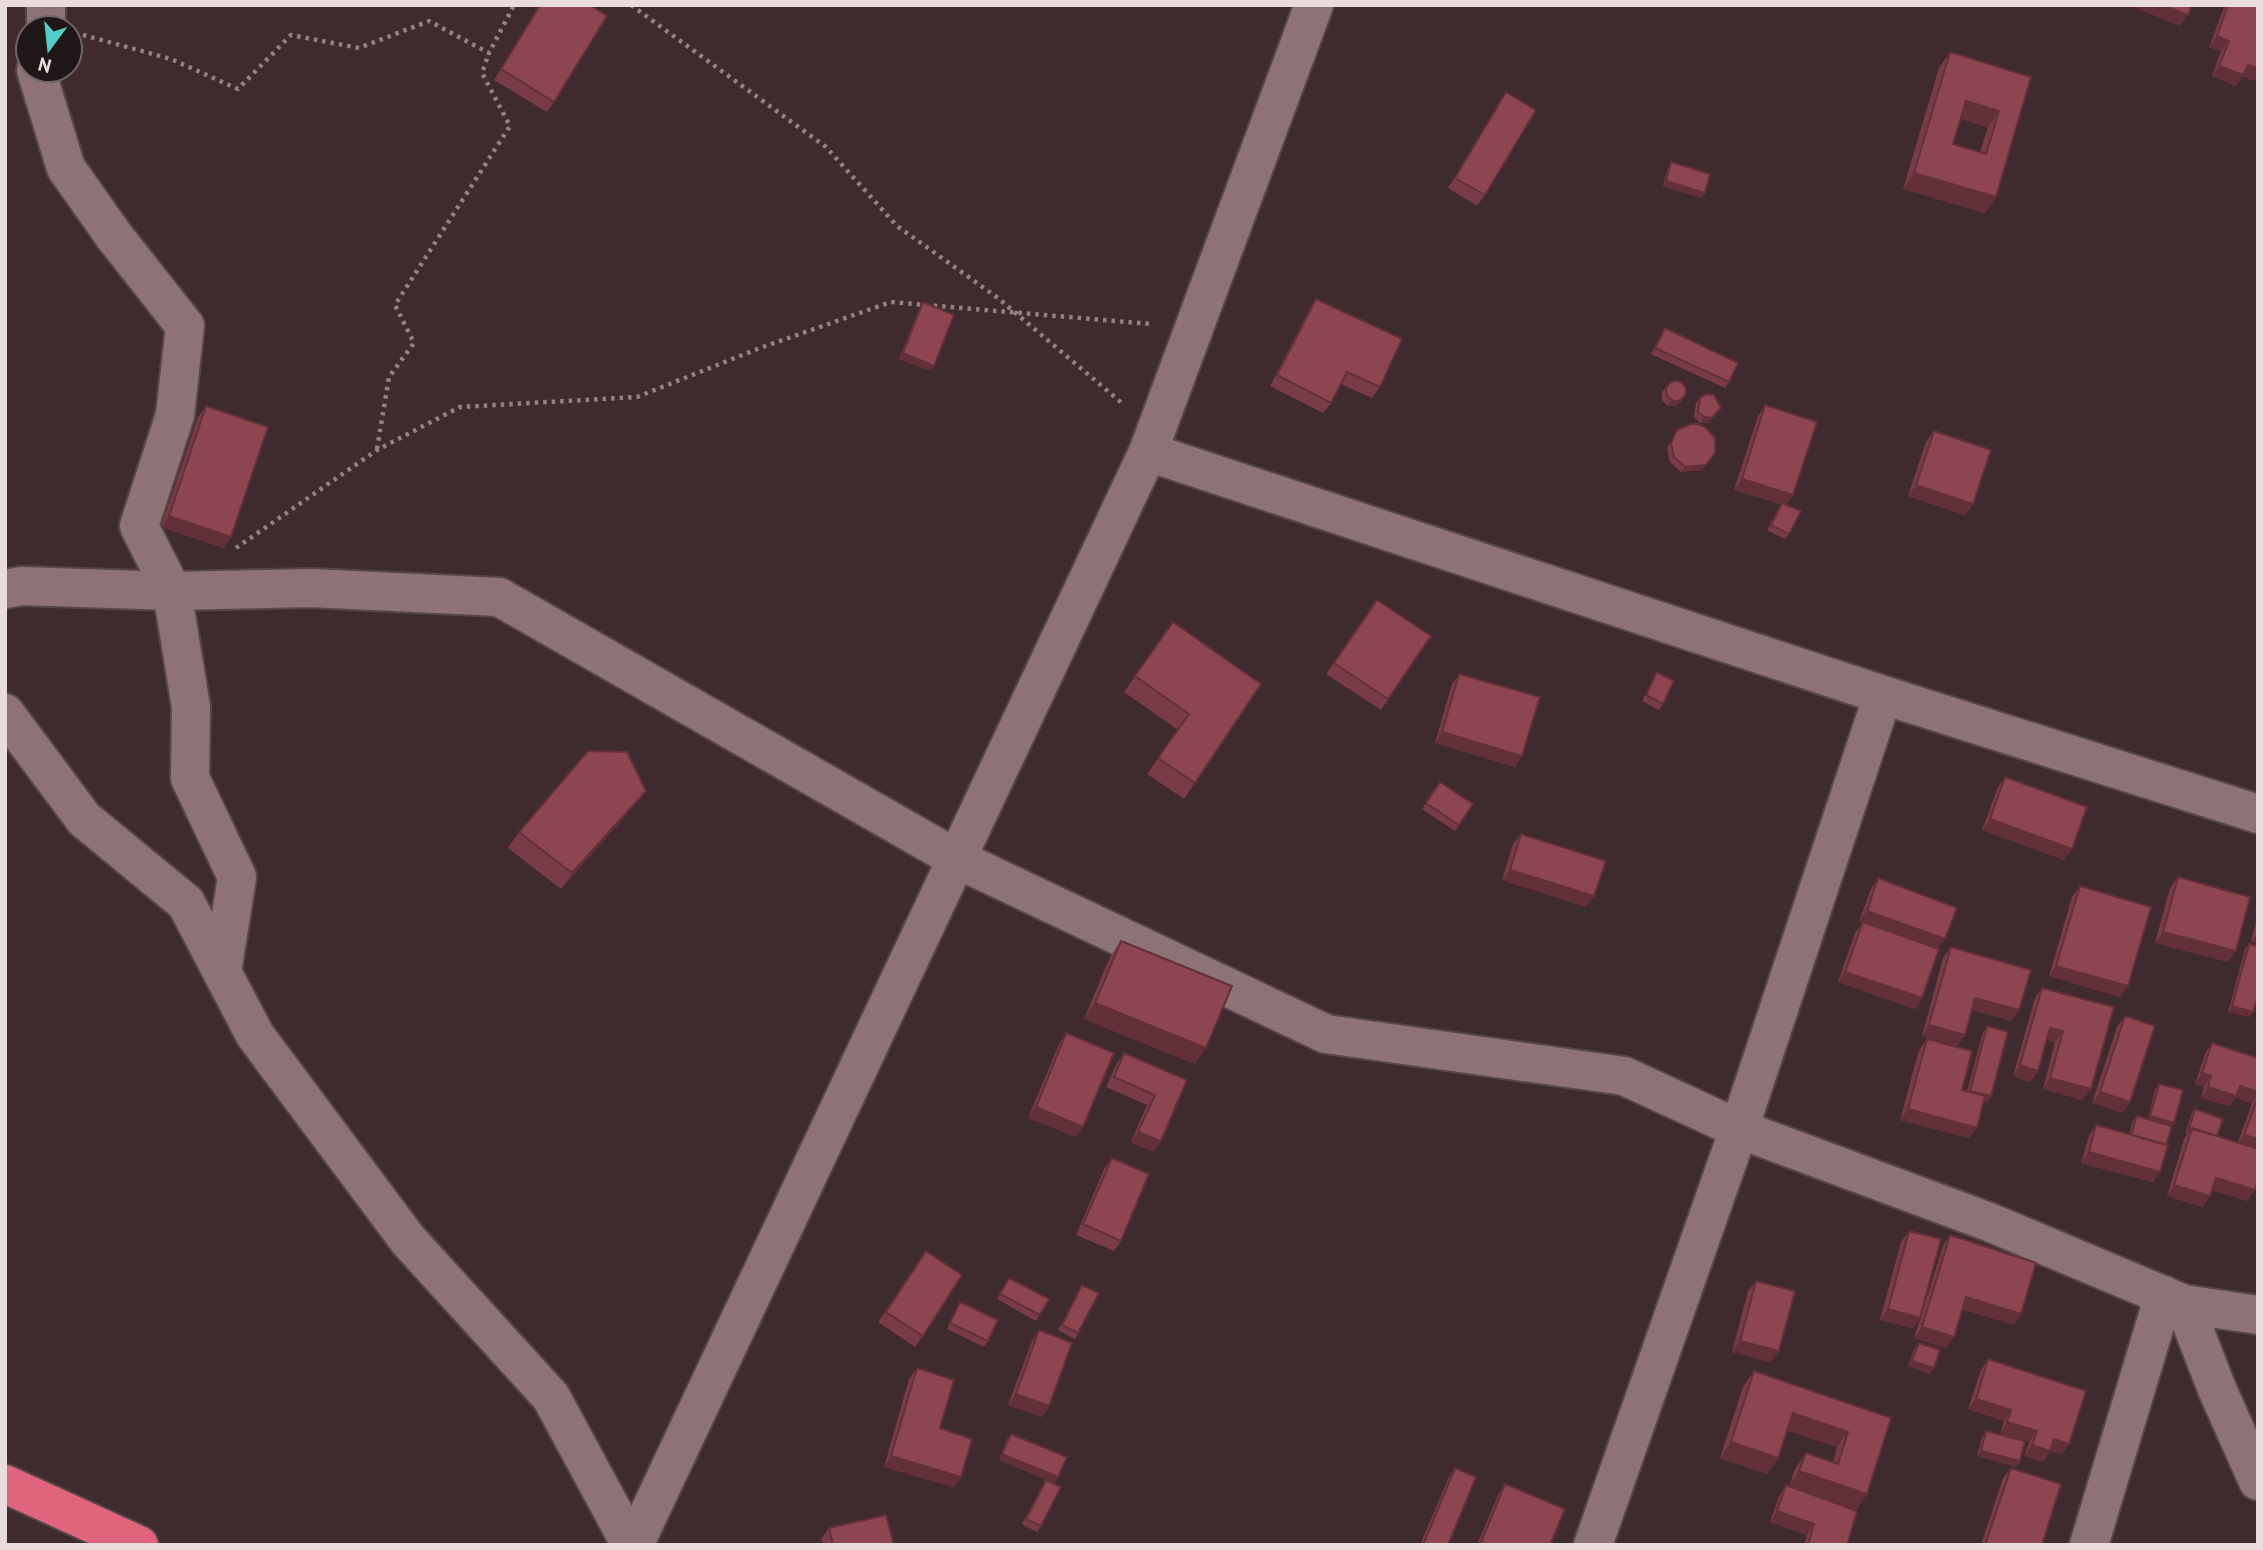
<svg xmlns="http://www.w3.org/2000/svg" width="2263" height="1550" font-family="'PT Sans',sans-serif">
	<style>
		.lines { fill: none; stroke-linecap: round; stroke-linejoin: round }
		.minor-casing { stroke: #584749; stroke-width: 42 }
		.highway-casing { stroke: #584749; stroke-width: 42 }
		.path { stroke: #938183; stroke-width: 4.5; stroke-dasharray: 3.5 5; stroke-linecap: butt }
		.minor { stroke: #8d7376; stroke-width: 38 }
		.highway { stroke: #df647c; stroke-width: 38 }
		.wall { fill: #793b47; fill-rule: evenodd }
		.shaded-wall { fill: #633039 }
		.building { fill: #8d4552; stroke: #633039; stroke-width: 2; fill-rule: evenodd }
	</style>
	<rect width="100%" height="100%" fill="#3f2a2d"/>
	<g class="lines">
		<g class="minor-casing">
			<path id="minor" d="M46,28v-23
				M36,70l30,98 48,68 71,90 -10,89 -36,111 33,65 19,116 -1,71 47,99 -15,95 33,63 153,205 143,157 80,148
				M1148,452l735,243 375,119
				M5,589l17,-3 150,5 139,-3 188,9 458,262 369,175 298,42 115,53 250,93 195,82 33,85 41,92
				M5,713l79,106 102,84 36,69
				M2184,1304l74,11
				M634,1545l514,-1093 166,-447
				M1593,1545l146,-416 144,-434
				M2089,1545l75,-250"/>
		</g>
		<g class="highway-casing">
			<path id="highway" d="M5,1484l134,61"/>
		</g>
		<path class="path" d="M631,5l195,142 71,79 101,72 125,106
			M83,35l88,24 67,30 53,-54 68,13 70,-27 60,32 25,-48
			M377,449l12,-72 25,-34 -19,-38 115,-179 -28,-53 7,-20
			M236,548l141,-98 83,-43 177,-10 123,-49 131,-46 260,22"/>
		<use href="#minor" class="minor"/>
		<use href="#highway" class="highway"/>
	</g>
	<path class="wall" d="M540,5h50l-36,97 -7,10 -53,-32z
		M2225,5h33l-4,76 -12,-5 -6,10 -24,-10 9,-25 -12,-4z
		M1950,52l81,25 -35,120 -11,16 -82,-24 36,-121zM1961,119l27,8 -8,25 -27,-8z
		M1506,92l-21,103 -8,11 -29,-18 51,-85z
		M1671,162l34,31 -4,5 -38,-12 5,-18z
		M1316,299l64,88 -8,11 -31,-14 -10,19 -8,10 -53,-27 39,-76z
		M923,302l7,69 -31,-12 21,-52z
		M1665,328l64,54 -4,6 -74,-34z
		M1666,387l16,14 -6,5h-9l-5,-6v-8z
		M1700,398l21,10 -13,15h-8l-6,-6 2,-14z
		M1765,405l28,90 -7,10 3,29 -4,5 -18,-9 14,-26 -47,-14 24,-74z
		M206,406l25,131 -7,11 -63,-21 37,-110z
		M1677,430l25,40 -21,2 -11,-10 -3,-14z
		M1934,431l39,73 -8,11 -57,-19 18,-54z
		M1377,600l54,36 -50,74 -55,-36z
		M1173,622l88,62 -77,115 -37,-25 31,-44 -54,-38z
		M1657,672l6,32 -4,6 -17,-9z
		M1459,674l63,82 -7,11 -80,-24 17,-59z
		M2005,777l67,72 -8,11 -82,-30 16,-43z
		M1440,782l33,22 -18,27 -33,-22z
		M634,806l-73,83 -53,-41 11,-16z
		M1521,834l65,73 -84,-27 11,-36z
		M2178,877l50,85 -73,-19 15,-55z
		M1878,878l60,71 -16,49 -7,11 -77,-27 17,-49 8,-10 -4,-2 12,-32z
		M2080,886l48,100 -8,11 -71,-21 23,-79z
		M2258,913v31l-7,-2z
		M1121,941l74,123 -111,-45 26,-62z
		M2249,944l1,73 -22,-5 17,-63z
		M1951,947l61,74 -40,-11 -15,36 -35,-10 21,-78z
		M2042,988l72,19 -31,93 -40,-11 12,-47 -8,-2 -9,31 -8,11 -17,-6 22,-78z
		M2125,1016l-2,97 -31,-10 25,-76z
		M1987,1026l4,70 -4,6 -3,-1 -15,37 -69,-18 19,-70 8,-11 35,51 5,1 16,-59z
		M1066,1033l17,94 -7,10 -48,-19 31,-74z
		M2212,1043l46,15v121l-11,22 -35,-11 -9,17 -36,-11 17,-57 3,-5h-2l6,-19 4,-6 22,27 21,6 14,-39 -17,-5 -6,8 -28,-8 3,-11 -9,-3 10,-30z
		M1124,1053l63,27 -34,72 -22,-10 16,-37 -41,-18 11,-24z
		M2159,1084l15,39 -2,3 -6,19 -6,27 -7,10 -72,-19 8,-27 7,-11 33,9 4,-13 4,-5 11,3 7,-30z
		M1112,1158l9,83 -7,10 -38,-16 28,-66z
		M1909,1231l11,87 -7,10 -33,-8 21,-78z
		M1950,1235l71,79 -7,11 -52,-16 -16,39 -32,-10 29,-92z
		M926,1251l-3,85 -8,11 -37,-25z
		M1009,1278l31,37 -4,6 -39,-22z
		M1756,1281l15,81 -39,-10 16,-61z
		M1082,1285l-4,48 -3,6 -17,-9z
		M960,1302l28,39 -4,6 -37,-18 10,-22z
		M1039,1330l10,76 -7,11 -34,-12 24,-64z
		M1919,1343l11,31 -22,-8 7,-18z
		M1988,1359l81,85 -7,10 -12,-3 -7,11 -19,-6 5,-14 -29,-9 4,-12 -36,-12 13,-39z
		M917,1368l23,60 21,49 -8,10 -69,-20 25,-88z
		M1754,1371l137,47 -24,76 -11,16 -9,35h-43l3,-10 -37,-13 9,-26 7,-11 3,1 6,-17 11,-16 27,9 4,-15 -49,-16 -10,27 -11,16 -47,-16 23,-71z
		M1986,1431l34,30 -4,6 -39,-11 5,-19z
		M1011,1434l44,49 -56,-23 8,-21z
		M1455,1468l-7,77h-28l28,-66z
		M2011,1468l31,77h-61l22,-67z
		M1046,1480l-5,46 -4,6 -15,-8z
		M1505,1484l45,61h-73l21,-50z
		M829,1528l65,17h-71l-2,-6z"/>
	<path class="shaded-wall" d="M2128,5h34l26,10 -8,11z
		M2217,36l12,5 -8,10 -12,-4z
		M2248,65l10,3v8l-4,5 -12,-5 -6,10 -24,-10 7,-10z
		M1966,101l33,10 -11,16 -33,-10z
		M1914,173l82,24 -11,16 -82,-24z
		M1666,181l39,12 -4,5 -38,-12z
		M903,353l31,13 -4,5 -31,-12z
		M1686,396l-4,5 -6,5h-9l4,-5z
		M1721,408l-13,15h-8l4,-6z
		M1715,453l-13,17 -21,2 4,-5z
		M1742,479l51,16 -7,10 -52,-15z
		M1916,485l57,19 -8,11 -57,-19z
		M169,516l62,21 -7,11 -63,-21z
		M1442,732l80,24 -7,11 -80,-24z
		M646,791l-12,15 -73,83 11,-16z
		M1990,819l82,30 -8,11 -82,-30z
		M1510,870l84,26 -8,11 -84,-27z
		M1867,911l78,28 -8,11 -78,-29z
		M2163,932l73,19 -8,11 -73,-19z
		M2258,932v12l-7,-2z
		M2056,966l72,20 -8,11 -71,-21z
		M1845,972l77,26 -7,11 -77,-27z
		M1975,998l44,12 -7,11 -44,-12z
		M1095,1003l111,45 -11,16 -111,-45z
		M2232,1006l21,6 -3,5 -22,-5z
		M1929,1025l36,10 -8,11 -35,-10z
		M2050,1028l13,3 -8,11 -12,-3z
		M2020,1065l18,6 -8,11 -17,-6z
		M2202,1073l9,3 -7,11 -9,-3z
		M2050,1078l41,11 -8,11 -40,-11z
		M2240,1086l18,6v3l-6,8 -17,-5 -6,8 -28,-8 7,-11z
		M1970,1091l21,5 -4,6 -21,-6z
		M2100,1092l30,10 -7,11 -31,-10z
		M1036,1107l47,20 -7,10 -48,-19z
		M1908,1109l69,19 -8,10 -69,-18z
		M2150,1116l24,7 -3,5 -24,-6z
		M2189,1128l2,1 -4,5h-2z
		M1138,1132l23,9 -8,11 -22,-10z
		M2244,1135l14,4v14l-21,-8z
		M2089,1152l71,20 -7,10 -72,-19z
		M2216,1178l39,12 -8,11 -39,-12z
		M2174,1185l36,11 -7,11 -36,-11z
		M1966,1297l55,17 -7,11 -56,-17z
		M1888,1309l32,9 -7,10 -33,-8z
		M1922,1327l32,10 -8,11 -32,-10z
		M1740,1341l39,10 -8,11 -39,-10z
		M1912,1361l22,7 -4,6 -22,-8z
		M1016,1394l33,12 -7,11 -34,-12z
		M1976,1399l35,11 -7,11 -36,-12z
		M1793,1413l55,19 -11,15 -55,-18z
		M2007,1422l30,9 -8,11 -29,-9z
		M2054,1439l15,5 -7,10 -15,-4z
		M1731,1442l47,16 -11,16 -47,-16z
		M2032,1445l18,6 -7,11 -19,-6z
		M1981,1451l39,10 -4,6 -39,-11z
		M1002,1454l56,23 -3,6 -56,-23z
		M891,1456l70,21 -8,10 -69,-20z
		M1799,1471l68,23 -11,16 -68,-23z
		M1777,1511l37,13 -7,11 -37,-13z"/>
	<path class="building" d="M540,5h50l17,11 -53,86 -53,-33z
		M2162,5h30l-4,10z
		M2228,5h30v63l-10,-3 -5,10 -24,-9 10,-25 -12,-5z
		M1950,52l81,25 -35,120 -82,-24zM1966,101l33,10 -13,43 -33,-10z
		M1506,92l30,18 -51,85 -30,-17z
		M1671,162l39,12 -5,19 -39,-12z
		M1316,299l86,40 -22,48 -33,-15 -16,31 -54,-28z
		M923,302l31,13 -20,51 -31,-13z
		M1665,328l73,35 -9,19 -74,-34z
		M1666 391a10 10 0 1 1 20 0a10 10 0 1 1-20 0Z
		M1706,394l8,1 7,13 -10,10 -7,-1 -6,-5 2,-14z
		M1765,405l52,17 -24,73 -51,-16z
		M206,406l62,21 -37,110 -62,-21z
		M1691,424h7l7,3 10,11v15l-9,12 -21,2 -11,-10 -3,-14 6,-13z
		M1934,431l57,19 -18,54 -57,-19z
		M1782,503l19,8 -12,23 -18,-9z
		M1377,600l54,36 -43,63 -54,-36z
		M1173,622l88,62 -66,99 -37,-25 31,-44 -54,-38z
		M1657,672l17,9 -11,23 -17,-9z
		M1459,674l81,23 -18,59 -80,-24z
		M588,751l39,1 19,39 -74,82 -53,-41z
		M2005,777l82,30 -15,42 -82,-30z
		M1440,782l33,22 -14,21 -33,-22z
		M1521,834l85,27 -12,35 -84,-26z
		M2178,877l72,20 -14,54 -73,-19z
		M1878,878l79,30 -12,31 -78,-28z
		M2080,886l71,21 -23,79 -72,-20z
		M1863,922l76,27 -17,49 -77,-26z
		M1121,941l111,45 -26,62 -111,-45z
		M2249,944l9,2v50l-5,16 -21,-6z
		M1951,947l80,23 -12,40 -44,-12 -10,37 -36,-10z
		M2042,988l72,19 -23,82 -41,-11 13,-47 -13,-3 -12,43 -18,-6z
		M2125,1016l30,10 -25,76 -30,-10z
		M1987,1026l21,6 -17,64 -21,-5z
		M1066,1033l48,20 -31,74 -47,-20z
		M1927,1039l45,12 -10,39 23,6 -8,32 -69,-19z
		M2212,1043l46,15v34l-18,-6 -4,10 -28,-9 3,-11 -9,-3z
		M1124,1053l63,27 -26,61 -23,-9 17,-37 -41,-18z
		M2159,1084l24,6 -9,33 -24,-7z
		M2258,1097v42l-14,-4z
		M2195,1109l28,10 -6,17 -28,-8z
		M2137,1116l35,10 -6,19 -35,-10z
		M2096,1125l72,20 -8,27 -71,-20z
		M2192,1128l66,21v30l-3,11 -39,-12 -6,18 -36,-11z
		M1112,1158l37,16 -28,67 -38,-17z
		M1909,1231l32,8 -21,79 -32,-9z
		M1950,1235l86,28 -15,51 -55,-17 -12,40 -32,-10z
		M926,1251l36,24 -39,61 -37,-24z
		M1009,1278l40,21 -9,16 -40,-21z
		M1756,1281l39,10 -16,60 -39,-10z
		M1082,1285l17,8 -21,40 -16,-8z
		M960,1302l38,18 -10,21 -38,-18z
		M1039,1330l33,13 -23,63 -33,-12z
		M1919,1343l21,7 -6,18 -22,-7z
		M1988,1359l98,32 -17,53 -15,-5 -4,12 -18,-6 5,-14 -30,-9 4,-12 -35,-11z
		M917,1368l37,12 -14,48 32,11 -11,38 -70,-21z
		M1754,1371l137,47 -24,76 -68,-23 7,-18 32,11 10,-32 -55,-19 -15,45 -47,-16z
		M1986,1431l39,10 -5,20 -39,-10z
		M1011,1434l56,23 -9,20 -56,-23z
		M1455,1468l21,9 -28,68h-25z
		M2011,1468l50,16 -19,61h-57z
		M1046,1480l15,7 -20,39 -15,-7z
		M1505,1484l60,25 -15,36h-70z
		M1786,1485l71,26 -10,34h-39l6,-21 -37,-13z
		M886,1515l8,30h-61l-4,-17z"/>
	<rect width="2263" height="1550" fill="none" stroke="#eadcdd" stroke-width="14"/>
	<g transform="translate(49 49) rotate(195)"><circle r="33" fill="#1f1617" stroke="#706566" stroke-width="2"/>
	<path d="M0-5L12 26L0 18L-12 26Z" fill="#54cdc7"/>
	<text y="-10" font-size="19" font-weight="bold" text-anchor="middle" fill="#eadcdd">N</text>
	</g>
</svg>
